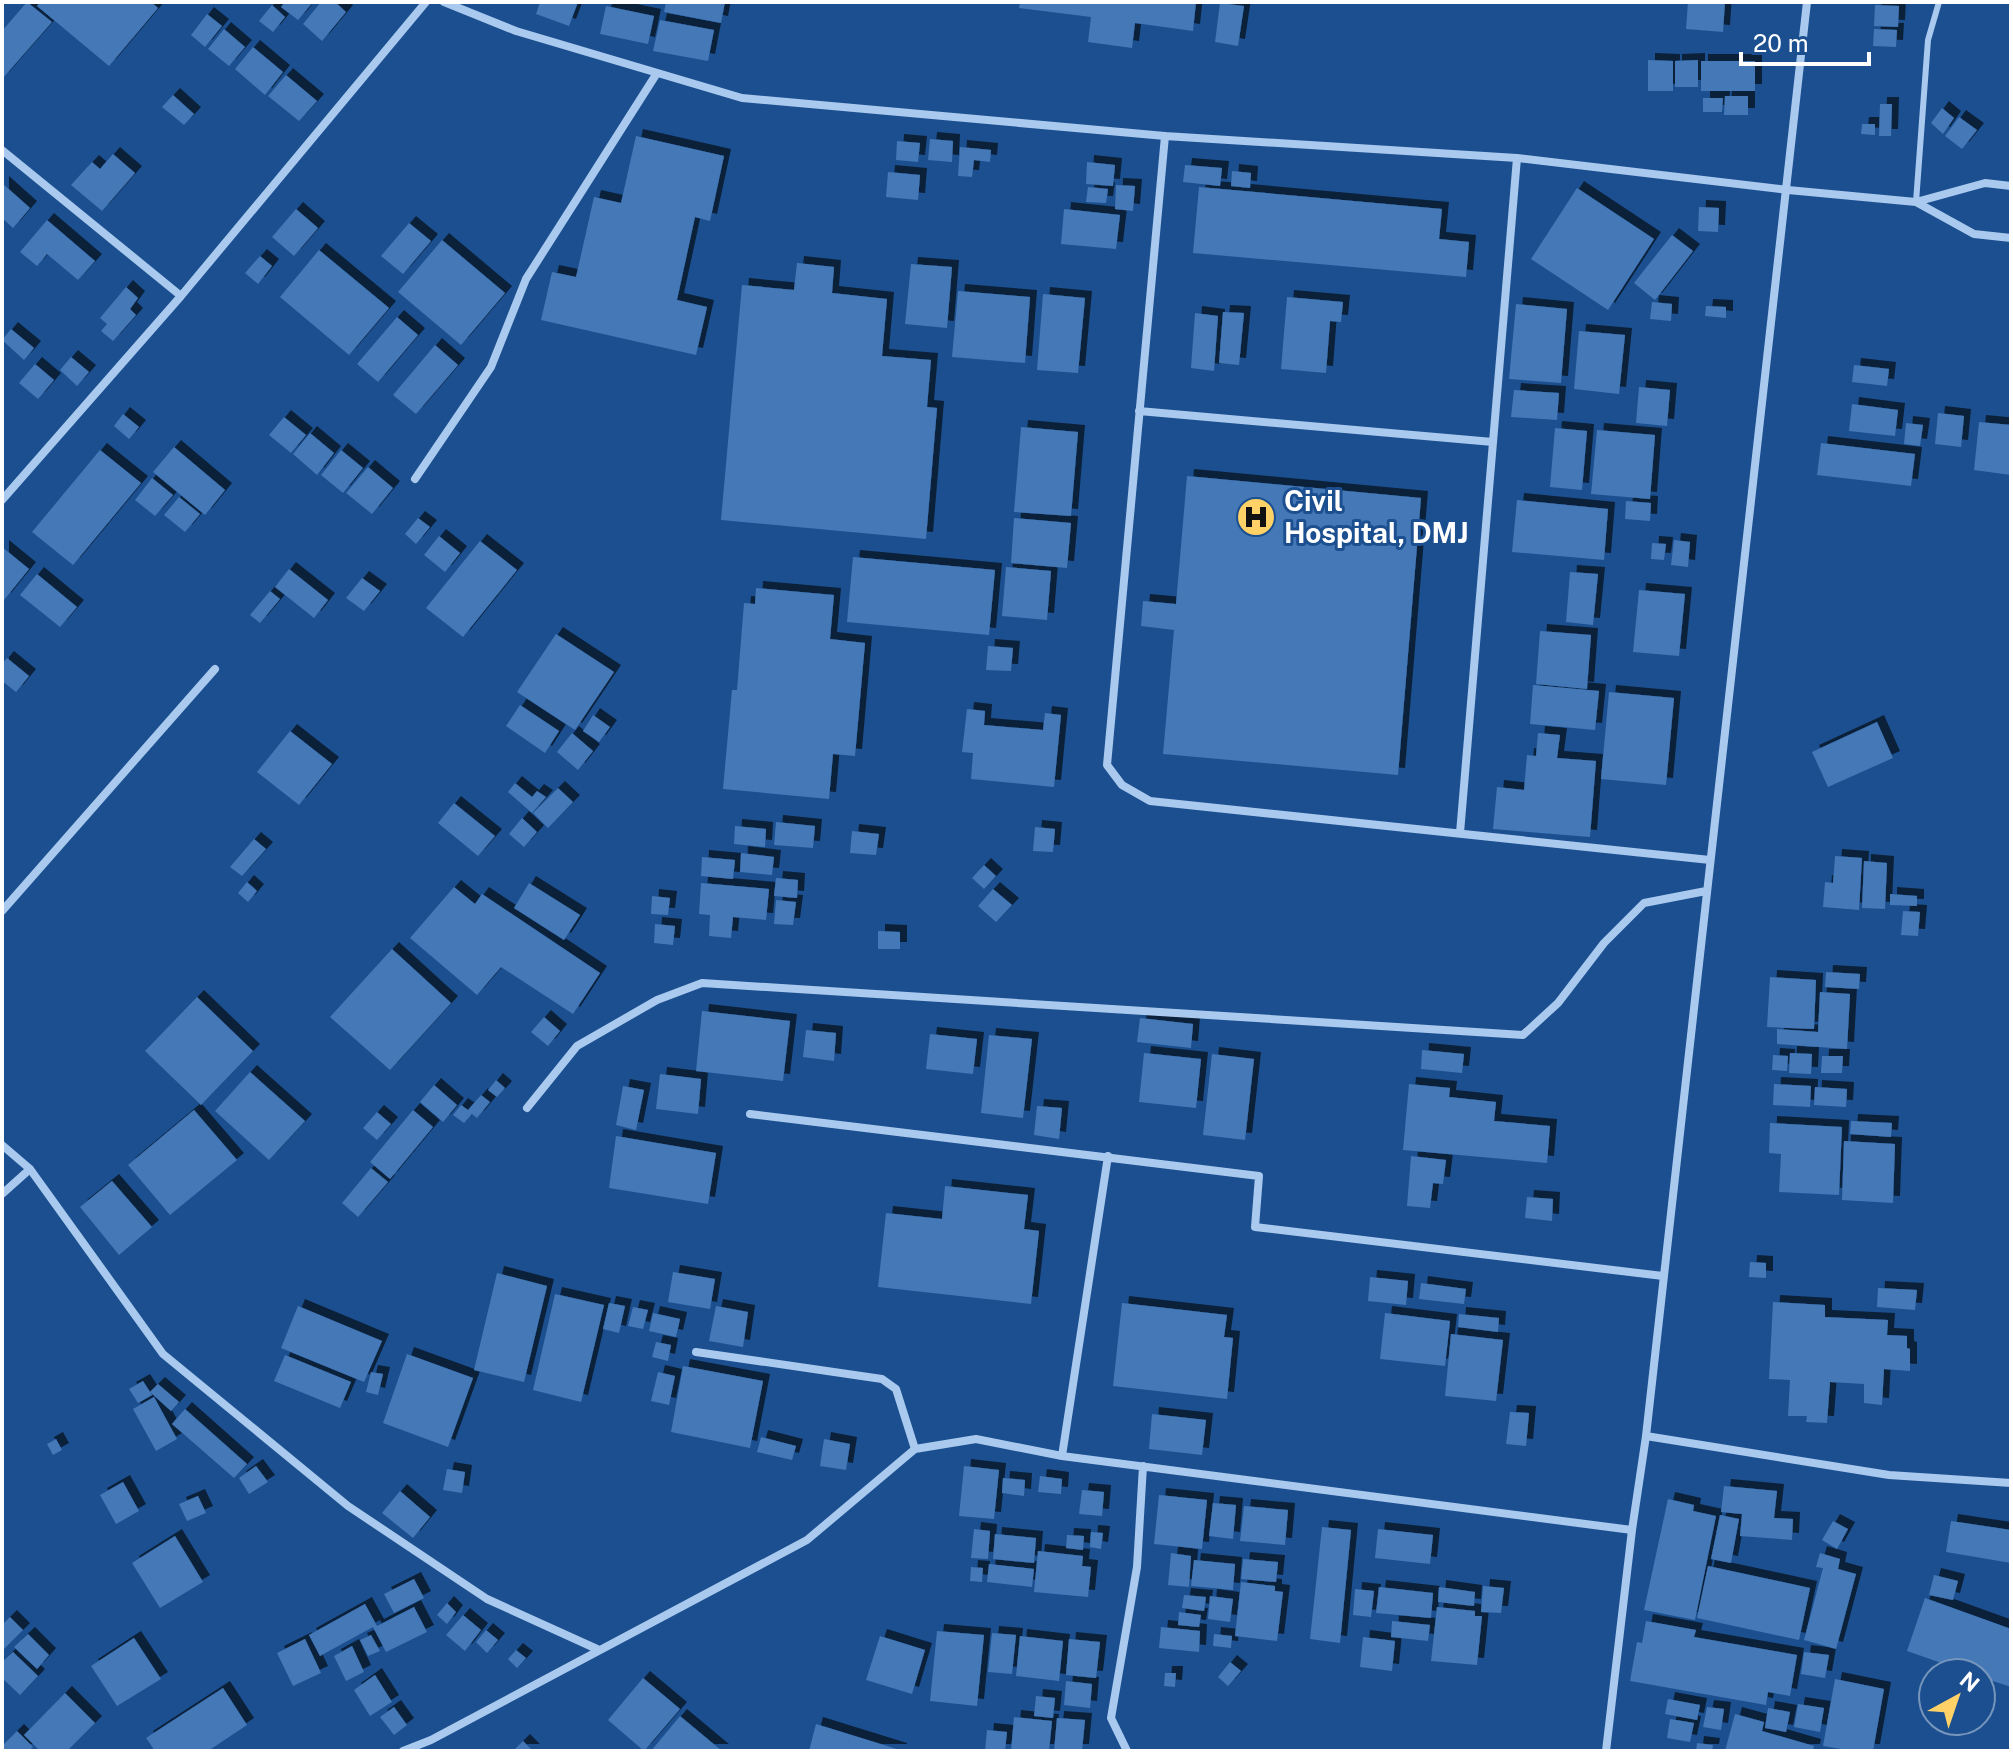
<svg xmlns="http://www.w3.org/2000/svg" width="2013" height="1753" font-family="'Public Sans',sans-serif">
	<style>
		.building { fill: #4478b7; filter: url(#shadow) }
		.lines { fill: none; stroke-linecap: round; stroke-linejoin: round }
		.lane { stroke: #a9c9ee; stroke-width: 6 }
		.street { stroke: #a9c9ee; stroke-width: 8 }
		.labels { text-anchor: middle; stroke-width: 6; stroke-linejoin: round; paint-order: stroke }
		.poi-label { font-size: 28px; font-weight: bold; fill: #fff; stroke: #1b4f8f; text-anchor: start }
	</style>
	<defs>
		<filter id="shadow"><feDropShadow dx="7" dy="-7" stdDeviation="0" flood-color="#0009"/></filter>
	</defs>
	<rect width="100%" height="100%" fill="#1b4f8f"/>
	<path class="building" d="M27,2l25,20 -50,57v-48z
		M40,2h111l7,6 -49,58 -72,-60z
		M285,2h28l-15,18 -17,-13z
		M321,2h14l11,10 -24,29 -19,-17z
		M540,2h38l-9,24 -33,-12z
		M666,2h59l-4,21 -57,-11z
		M1020,2h176l-3,29 -58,-8 -3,25 -44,-6 3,-25 -72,-9z
		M1688,2h37l-2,30 -37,-3z
		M1220,3l24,3 -6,40 -23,-4z
		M272,5l13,12 -12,15 -14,-11z
		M1875,5l24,1 -1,21 -24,-1z
		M606,6l48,10 -6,28 -48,-10z
		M207,14l15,12 -17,21 -14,-12z
		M660,20l54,10 -6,31 -55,-10z
		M224,29l21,18 -16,19 -21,-17z
		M1874,29l23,1 -1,17 -23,-1z
		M253,47l30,25 -18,23 -30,-26z
		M1648,60l25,1v30h-25z
		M1698,60v27h-23v-26z
		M1701,61h54v30h-54z
		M286,75l31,26 -18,20 -31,-25z
		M173,95l21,19 -10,11 -22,-18z
		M1725,96h23v19h-24z
		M1703,98h20l-1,14h-19z
		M1880,104h12l-1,32h-12z
		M1942,108l12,10 -11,16 -12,-11z
		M1959,117l18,13 -15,19 -17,-13z
		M1862,124h13v11l-14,-1z
		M636,136l88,20 -14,65 -15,-4 -18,83 30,7 -11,48 -155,-35 11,-48 24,5 18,-80 27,6z
		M930,139l23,2 -1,21 -24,-2z
		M897,141l23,2 -2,19 -22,-2z
		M960,147l31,3 -1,12 -16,-2 -2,17 -14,-1z
		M113,154l22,19 -33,38 -31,-26 21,-23 8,7z
		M1087,162l28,3 -2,21 -27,-2z
		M1185,165l37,3 -2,18 -37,-4z
		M1232,171l19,2 -1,15 -19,-2z
		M888,172l32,3 -2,25 -32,-3z
		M2,183l28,25 -17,20 -11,-10z
		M1116,185l19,1 -2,25 -18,-2z
		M1088,187l20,2 -2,14 -20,-1z
		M1199,187l243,22 -3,30 30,3 -3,35 -273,-24z
		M1577,188l77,51 -46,71 -77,-51z
		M1699,207l20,1 -1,24 -20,-1z
		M296,209l22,19 -24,28 -22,-19z
		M1064,209l56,6 -4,34 -55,-5z
		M47,220l48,41 -17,19 -31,-26 -10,12 -17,-14z
		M409,223l22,18 -28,33 -22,-18z
		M1672,235l21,16 -38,49 -21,-17z
		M442,240l63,53 -44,52 -63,-53z
		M319,250l70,58 -40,47 -69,-58z
		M260,256l12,10 -14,18 -13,-11z
		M797,263l37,4 -2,26 55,6 -5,57 49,4 -4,47 10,1 -11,131 -205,-19 21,-235 52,5z
		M911,264l41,3 -5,61 -42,-4z
		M126,287l12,11 -8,11 6,6 -23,26 -12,-10 6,-7 -7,-6z
		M958,291l72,6 -5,66 -73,-6z
		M1043,294l42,4 -7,75 -41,-3z
		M1287,297l56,5 -2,20 -11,-1 -4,52 -45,-4z
		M1652,302l20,2 -1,17 -21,-2z
		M1516,304l51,5 -6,74 -52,-4z
		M1706,306l20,1v11l-21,-2z
		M1223,312l21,1 -5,52 -20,-2z
		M1195,313l23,3 -4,55 -23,-3z
		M397,317l21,18 -40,47 -21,-18z
		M11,329l23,19 -10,12 -22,-20z
		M1579,331l46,4 -6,59 -45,-5z
		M435,345l23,20 -42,49 -23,-19z
		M71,357l18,15 -12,14 -17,-16z
		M35,364l19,16 -16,19 -19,-16z
		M1854,365l35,4 -2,17 -35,-4z
		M1639,387l31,3 -3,36 -31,-3z
		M1514,390l45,3 -2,27 -46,-3z
		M1852,404l46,6 -3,26 -46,-5z
		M1938,413l26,3 -3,31 -26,-3z
		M123,414l16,13 -10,12 -15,-13z
		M284,417l22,18 -15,18 -22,-18z
		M1979,422l32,3v50l-37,-5z
		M1906,423l17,2 -3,21 -16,-2z
		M1021,427l57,5 -7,84 -57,-4z
		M1555,428l32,3 -5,59 -32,-3z
		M1597,430l58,5 -5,64 -59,-5z
		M310,433l24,20 -17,22 -24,-21z
		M1821,443l94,11 -4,32 -94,-11z
		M174,447l51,43 -20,25 -52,-43z
		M100,450l41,33 -68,82 -41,-33z
		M341,450l22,18 -20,25 -22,-18z
		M368,467l25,21 -21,26 -26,-21z
		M1187,476l234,22 -23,277 -235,-21 11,-124 -33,-4 2,-25 33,3z
		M152,478l21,17 -18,21 -20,-16z
		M179,497l21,17 -15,18 -21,-17z
		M1517,500l91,9 -4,51 -92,-8z
		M1626,501l25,2 -1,18 -25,-2z
		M418,518l12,9 -14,17 -11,-10z
		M1014,518l57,5 -4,45 -56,-5z
		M439,536l21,17 -15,19 -21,-17z
		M1674,540l16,2 -2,25 -17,-2z
		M480,541l37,29 -54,67 -37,-29z
		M1652,543l14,1 -2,16 -13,-1z
		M2,547l27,22 -25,31 -2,-2z
		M853,557l142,13 -6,65 -142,-13z
		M1006,567l45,4 -4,49 -45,-4z
		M289,569l39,31 -14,18 -39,-31z
		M1570,572l28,2 -5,51 -27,-3z
		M37,574l40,33 -17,20 -40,-32z
		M362,578l18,13 -16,20 -18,-13z
		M756,588l78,7 -4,44 35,4 -10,113 -22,-2 -4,45 -106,-10 9,-99h5l7,-87 11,1z
		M1639,590l46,4 -6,62 -46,-4z
		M270,591l10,8 -20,24 -10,-8z
		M1540,631l51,4 -4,54 -51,-5z
		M556,634l58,38 -39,58 -58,-38z
		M988,646l25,2 -2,23 -25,-1z
		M7,658l22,18 -13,16 -14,-11v-17z
		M1533,685l66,6 -4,39 -65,-6z
		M1609,692l65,6 -8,87 -65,-6z
		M520,705l39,26 -14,22 -39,-27z
		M967,709l18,2 -1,14 59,5 2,-17 16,2 -7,72 -83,-8 2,-26 -11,-1z
		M593,715l17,12 -11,15 -16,-11z
		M1877,722l16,36 -65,29 -16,-35z
		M290,731l42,33 -33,41 -42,-33z
		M572,733l21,18 -15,19 -21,-18z
		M1538,733l22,2 -3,23 39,3 -6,76 -97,-8 4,-42 27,3 3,-35 9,1z
		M515,783l17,14 5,-6 9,6 -14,16 -24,-21z
		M558,788l15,14 -25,26 -15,-15z
		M454,803l41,33 -17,20 -40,-33z
		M522,818l15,14 -13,15 -15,-13z
		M776,822l39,4 -2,22 -39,-3z
		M735,826l31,3 -1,18 -31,-3z
		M1035,827l20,2 -2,23 -20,-1z
		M852,831l27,3 -3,21 -26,-2z
		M254,839l12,10 -24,27 -12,-9z
		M741,853l33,4 -2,18 -32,-3z
		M1835,856l27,2 -3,52 -36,-3 2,-25 8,1z
		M702,857l33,3 -2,19 -32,-3z
		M1864,861l23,2 -2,46 -23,-1z
		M984,865l12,11 -12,13 -12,-11z
		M776,878l22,2 -1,18 -23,-2z
		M247,882l10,9 -9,11 -10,-9z
		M529,883l51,32 -16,25 -50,-32z
		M701,883l68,6 -3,31 -33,-3 -2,21 -22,-2 1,-21 -11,-1z
		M454,887l21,17 7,-10 118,79 -27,41 -72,-47 -24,28 -67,-57z
		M993,889l19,16 -16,17 -18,-16z
		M1890,894l27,2v10l-27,-1z
		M652,896l18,2 -2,17 -17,-1z
		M776,900l20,2 -3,23 -19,-1z
		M1903,911l17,1 -2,24 -17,-1z
		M655,924l20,2 -2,19 -19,-2z
		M878,931l22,1v17h-22z
		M392,949l59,54 -61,67 -60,-53z
		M1826,972l34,2 -1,15 -34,-2z
		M1770,977l46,3 -2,49 -47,-2z
		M1820,992l30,2 -3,55 -70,-5v-15l41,3z
		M197,997l56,54 -52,54 -56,-54z
		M702,1011l88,10 -7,60 -87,-10z
		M544,1017l16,14 -12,15 -17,-14z
		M1140,1018l53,6 -2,24 -54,-6z
		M806,1030l30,3 -2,28 -31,-4z
		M930,1034l47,5 -4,35 -47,-5z
		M989,1035l43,4 -9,79 -42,-5z
		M1422,1050l42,4 -2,19 -41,-4z
		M1144,1053l57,6 -5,49 -57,-6z
		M1790,1053l22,1 -1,20 -22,-1z
		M1212,1054l42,5 -9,81 -42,-5z
		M1773,1055l15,1 -1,15 -15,-1z
		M1822,1056h21l-1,17h-21z
		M250,1072l55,49 -36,39 -54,-49z
		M660,1074l41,5 -3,35 -42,-5z
		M496,1080l9,8 -8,9 -9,-7z
		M1409,1084l41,4 -1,9 47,5 -2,19 56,5 -3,37 -144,-13z
		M1774,1084l37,2 -1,21 -37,-2z
		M434,1085l23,20 -14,17 -23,-20z
		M623,1086l21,4 -8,40 -20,-5z
		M1815,1087l32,2 -1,18 -32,-2z
		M481,1095l9,7 -13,16 -5,-4 -8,9 -11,-8 8,-10 7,5z
		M1037,1106l25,2 -3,31 -25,-4z
		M194,1110l43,50 -67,55 -42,-50z
		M413,1110l20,17 -43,52 -20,-17z
		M377,1112l14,12 -14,16 -14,-12z
		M1851,1121l41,2 -1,14 -41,-3z
		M1770,1123l72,4 -3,68 -60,-3 2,-38 -12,-1z
		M616,1136l100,17 -8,51 -99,-16z
		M1844,1141l51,3 -2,59 -51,-3z
		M1411,1156l35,4 -3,24 -10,-1 -3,25 -23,-2z
		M371,1168l17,14 -30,35 -16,-14z
		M112,1181l40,46 -33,28 -39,-48z
		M945,1186l83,9 -4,34 15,2 -8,73 -153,-17 8,-74 56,6z
		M1527,1197l26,2 -1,22 -27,-3z
		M1750,1262l16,1v15l-17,-1z
		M673,1272l42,7 -5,30 -42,-7z
		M497,1273l50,13 -23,96 -50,-12z
		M1370,1277l38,4 -2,24 -38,-4z
		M1421,1283l45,6 -2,15 -45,-5z
		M1878,1288l39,2 -2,20 -38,-3z
		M555,1294l49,11 -23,97 -48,-12z
		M1773,1302l52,3v12l63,3 -1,15 20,1v12l3,1v22l-26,-2 -2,36 -18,-2v-19l-34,-2 -3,41 -21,-1 1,-6h-19l2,-36 -21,-1z
		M609,1303l16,3 -6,27 -16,-4z
		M1122,1303l105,12 -3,22 9,1 -6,61 -114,-13z
		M298,1306l84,35 -18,41 -83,-34z
		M716,1306l32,6 -5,35 -34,-6z
		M633,1307l15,3 -5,19 -15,-3z
		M653,1313l27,6 -4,18 -27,-6z
		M1385,1313l65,8 -5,45 -65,-7z
		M1459,1314l40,4 -1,14 -40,-5z
		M1451,1334l52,6 -7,61 -51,-5z
		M656,1342l15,3 -3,16 -16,-4z
		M407,1354l66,24 -25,69 -65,-24z
		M285,1355l66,27 -11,26 -66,-27z
		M683,1366l80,15 -13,67 -79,-16z
		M371,1372l12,2 -5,21 -12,-3z
		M658,1372l17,4 -6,29 -18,-4z
		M143,1381l9,14 -14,8 -9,-14z
		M158,1384l21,18 -8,9 -21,-19z
		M154,1397l23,42 -21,12 -23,-42z
		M185,1409l62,55 -13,14 -62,-54z
		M1510,1412l19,1 -3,33 -20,-2z
		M1152,1414l54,6 -4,35 -53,-6z
		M761,1437l35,9 -4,14 -35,-8z
		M56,1439l6,11 -9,5 -6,-11z
		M824,1439l26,5 -4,26 -26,-4z
		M256,1466l12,16 -19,12 -10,-16z
		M964,1466l35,4 -5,49 -35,-3z
		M447,1469l18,3 -3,21 -19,-3z
		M1040,1476l22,3 -1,15 -23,-2z
		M1003,1478l22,2 -1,16 -22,-3z
		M123,1482l16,29 -23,13 -16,-29z
		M1724,1486l53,5 -3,27 19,1 -1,21 -52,-4 2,-22 -21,-2z
		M1082,1490l22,2 -2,24 -23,-2z
		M400,1491l30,26 -17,21 -31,-25z
		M1159,1495l48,5 -5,49 -48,-5z
		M198,1496l8,17 -19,8 -8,-17z
		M1668,1499l26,6 -1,6 23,5 -21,104 -51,-10z
		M1213,1503l23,2 -3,34 -24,-3z
		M1244,1506l44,4 -3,35 -45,-4z
		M1720,1515l19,4 -8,44 -20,-4z
		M1833,1521l15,8 -11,20 -15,-9z
		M1951,1521l60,9v33l-65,-11z
		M1322,1527l29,3 -11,113 -30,-4z
		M974,1529l16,2 -2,28 -17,-1z
		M1378,1529l55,6 -3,29 -55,-6z
		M1091,1532l12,1 -2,16 -11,-2z
		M995,1534l41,4 -2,25 -41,-4z
		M1067,1535l17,1 -1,14 -17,-2z
		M175,1536l28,46 -43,26 -28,-45z
		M1038,1551l45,5 -1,10 9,1 -3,30 -54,-5z
		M1171,1553l20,3 -2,31 -21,-2z
		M1820,1553l20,6 -2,10 18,5 -20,75 -32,-9 19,-72 -7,-1z
		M1243,1559l35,3 -2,20 -35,-3z
		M1194,1560l41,4 -2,26 -42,-4z
		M989,1564l45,5 -2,18 -45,-5z
		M1708,1566l102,22 -11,52 -102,-22z
		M971,1567l12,1 -1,14 -12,-1z
		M1934,1575l24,6 -5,19 -24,-5z
		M414,1579l10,19 -30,15 -10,-19z
		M1241,1582l34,4v5l8,1 -6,49 -42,-5z
		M1483,1586l21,2 -3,25 -20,-1z
		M1379,1587l54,6 -2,25 -55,-5z
		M1439,1587l36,5 -1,14 -36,-4z
		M1355,1589l19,2 -3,26 -18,-2z
		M1184,1595l22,2 -2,14 -22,-3z
		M1210,1596l23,3 -3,23 -22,-3z
		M1925,1598l86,31v58l-30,-10v-4h-11l-63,-22z
		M447,1603l9,9 -9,12 -10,-9z
		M365,1604l12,22 37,-19 13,25 -41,20 -13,-25 -53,29 -11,-21z
		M1437,1607l38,4v5h7l-5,49 -46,-4z
		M1179,1612l22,3 -2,12 -21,-2z
		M463,1615l18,15 -16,21 -19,-16z
		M10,1617l13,13 -21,21v-26z
		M1392,1621l38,4 -2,16 -37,-4z
		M1646,1621l50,9 -2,7 103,18 -7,41 -22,-4 -2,13 -136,-24 7,-39 5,1z
		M1161,1627l39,4 -1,21 -40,-4z
		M486,1630l12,10 -11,13 -11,-11z
		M937,1631l47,4 -7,71 -47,-5z
		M992,1633l24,2 -4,39 -24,-2z
		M28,1634l21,21 -12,14 -23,-22z
		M1214,1634l18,2 -1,12 -18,-2z
		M371,1635l9,16 -12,5 -8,-16z
		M880,1636l45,14 -13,44 -46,-14z
		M1020,1636l43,5 -4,40 -43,-5z
		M1363,1637l32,4 -3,30 -32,-4z
		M134,1638l27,41 -44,27 -26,-40z
		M305,1639l16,34 -28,13 -16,-33z
		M1069,1639l31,3 -4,36 -30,-3z
		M352,1646l12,26 -18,9 -12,-25z
		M516,1650l10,8 -9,10 -9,-9z
		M13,1652l25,24 -18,19 -18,-17v-16z
		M1804,1652l25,3 -4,23 -24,-4z
		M1230,1662l11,9 -13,15 -10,-9z
		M1165,1673h11l-1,14 -11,-1z
		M375,1675l17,27 -22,14 -16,-26z
		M643,1678l37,31 -36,42 -36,-31z
		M1835,1679l49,10 -11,62h-20l-30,-5z
		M1066,1681l26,3 -2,24 -26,-3z
		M223,1688l24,37 -39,26h-53l-9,-13z
		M65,1693l30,30 -28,28h-27l-16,-16z
		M1036,1696l19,2 -2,20 -19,-2z
		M1668,1699l32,6 -3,15 -32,-6z
		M1798,1704l26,4 -4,24 -26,-5z
		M394,1707l13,18 -13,10 -14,-18z
		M1707,1707l17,2 -3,21 -18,-3z
		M1768,1708l22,4 -4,20 -21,-4z
		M1735,1714l29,8 -2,9 52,15 -1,5h-88z
		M680,1716l42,35h-71z
		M1014,1717l38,4 -3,30h-38z
		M1057,1718l28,2 -3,31h-28z
		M1670,1719l24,4 -4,19 -23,-4z
		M816,1724l84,26v1h-91z
		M987,1730l20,2 -2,19h-20z
		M17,1731l16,16 -4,4h-27v-5z
		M523,1741l10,10h-20z
		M1697,1743l16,2 -1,6h-16z"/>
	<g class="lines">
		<path class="lane" d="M1916,202l12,-162 11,-38"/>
		<path class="street" d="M444,2l72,29 226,67 423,38 352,22 271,32 128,12 58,32 37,4
			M1165,136l-58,629 15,20 28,16 560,59
			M2,150l179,146
			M1916,202l69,-19 26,3
			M1139,411l354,31
			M415,479l76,-112 35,-88 131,-206
			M2,500l179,-204 245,-294
			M1460,833l57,-675
			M2,911l213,-242
			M527,1108l50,-62 80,-46 45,-17 821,52 35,-32 46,-60 40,-40 62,-12
			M750,1114l509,62 -4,51 408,49
			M2,1145l28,24 133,185 185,152 139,93 110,50
			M2,1194l28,-25
			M696,1352l186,27 14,10 19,60
			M1646,1436l243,39 122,8
			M1062,1456l46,-300
			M403,1751l28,-11 376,-200 108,-91 61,-10 86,17 570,74
			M1127,1751l-16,-33 26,-151 6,-101
			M1606,1751l26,-221 14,-94 161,-1434"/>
	</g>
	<defs>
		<g id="hospital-disc" transform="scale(2)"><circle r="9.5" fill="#ffd166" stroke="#1b4f8f"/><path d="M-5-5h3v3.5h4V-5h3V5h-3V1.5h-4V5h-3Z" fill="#111"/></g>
	</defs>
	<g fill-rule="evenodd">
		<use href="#hospital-disc" x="1256" y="517"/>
	</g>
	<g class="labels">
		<g class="poi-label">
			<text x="1284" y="511">Civil<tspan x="1284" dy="32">Hospital, DMJ</tspan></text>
		</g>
	</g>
	<rect width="2013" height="1753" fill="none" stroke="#ffffff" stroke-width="8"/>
	<g transform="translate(1957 1697) rotate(40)"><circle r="38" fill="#1b4f8f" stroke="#7695bc" stroke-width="2"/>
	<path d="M0-6L14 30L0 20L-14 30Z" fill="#ffd166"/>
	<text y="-12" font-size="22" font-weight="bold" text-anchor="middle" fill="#ffffff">N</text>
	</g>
	<path d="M1741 52v12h128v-12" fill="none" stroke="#ffffff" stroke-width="4"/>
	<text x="1753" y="52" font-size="24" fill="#ffffff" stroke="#1b4f8f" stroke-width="6" paint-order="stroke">20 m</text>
</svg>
